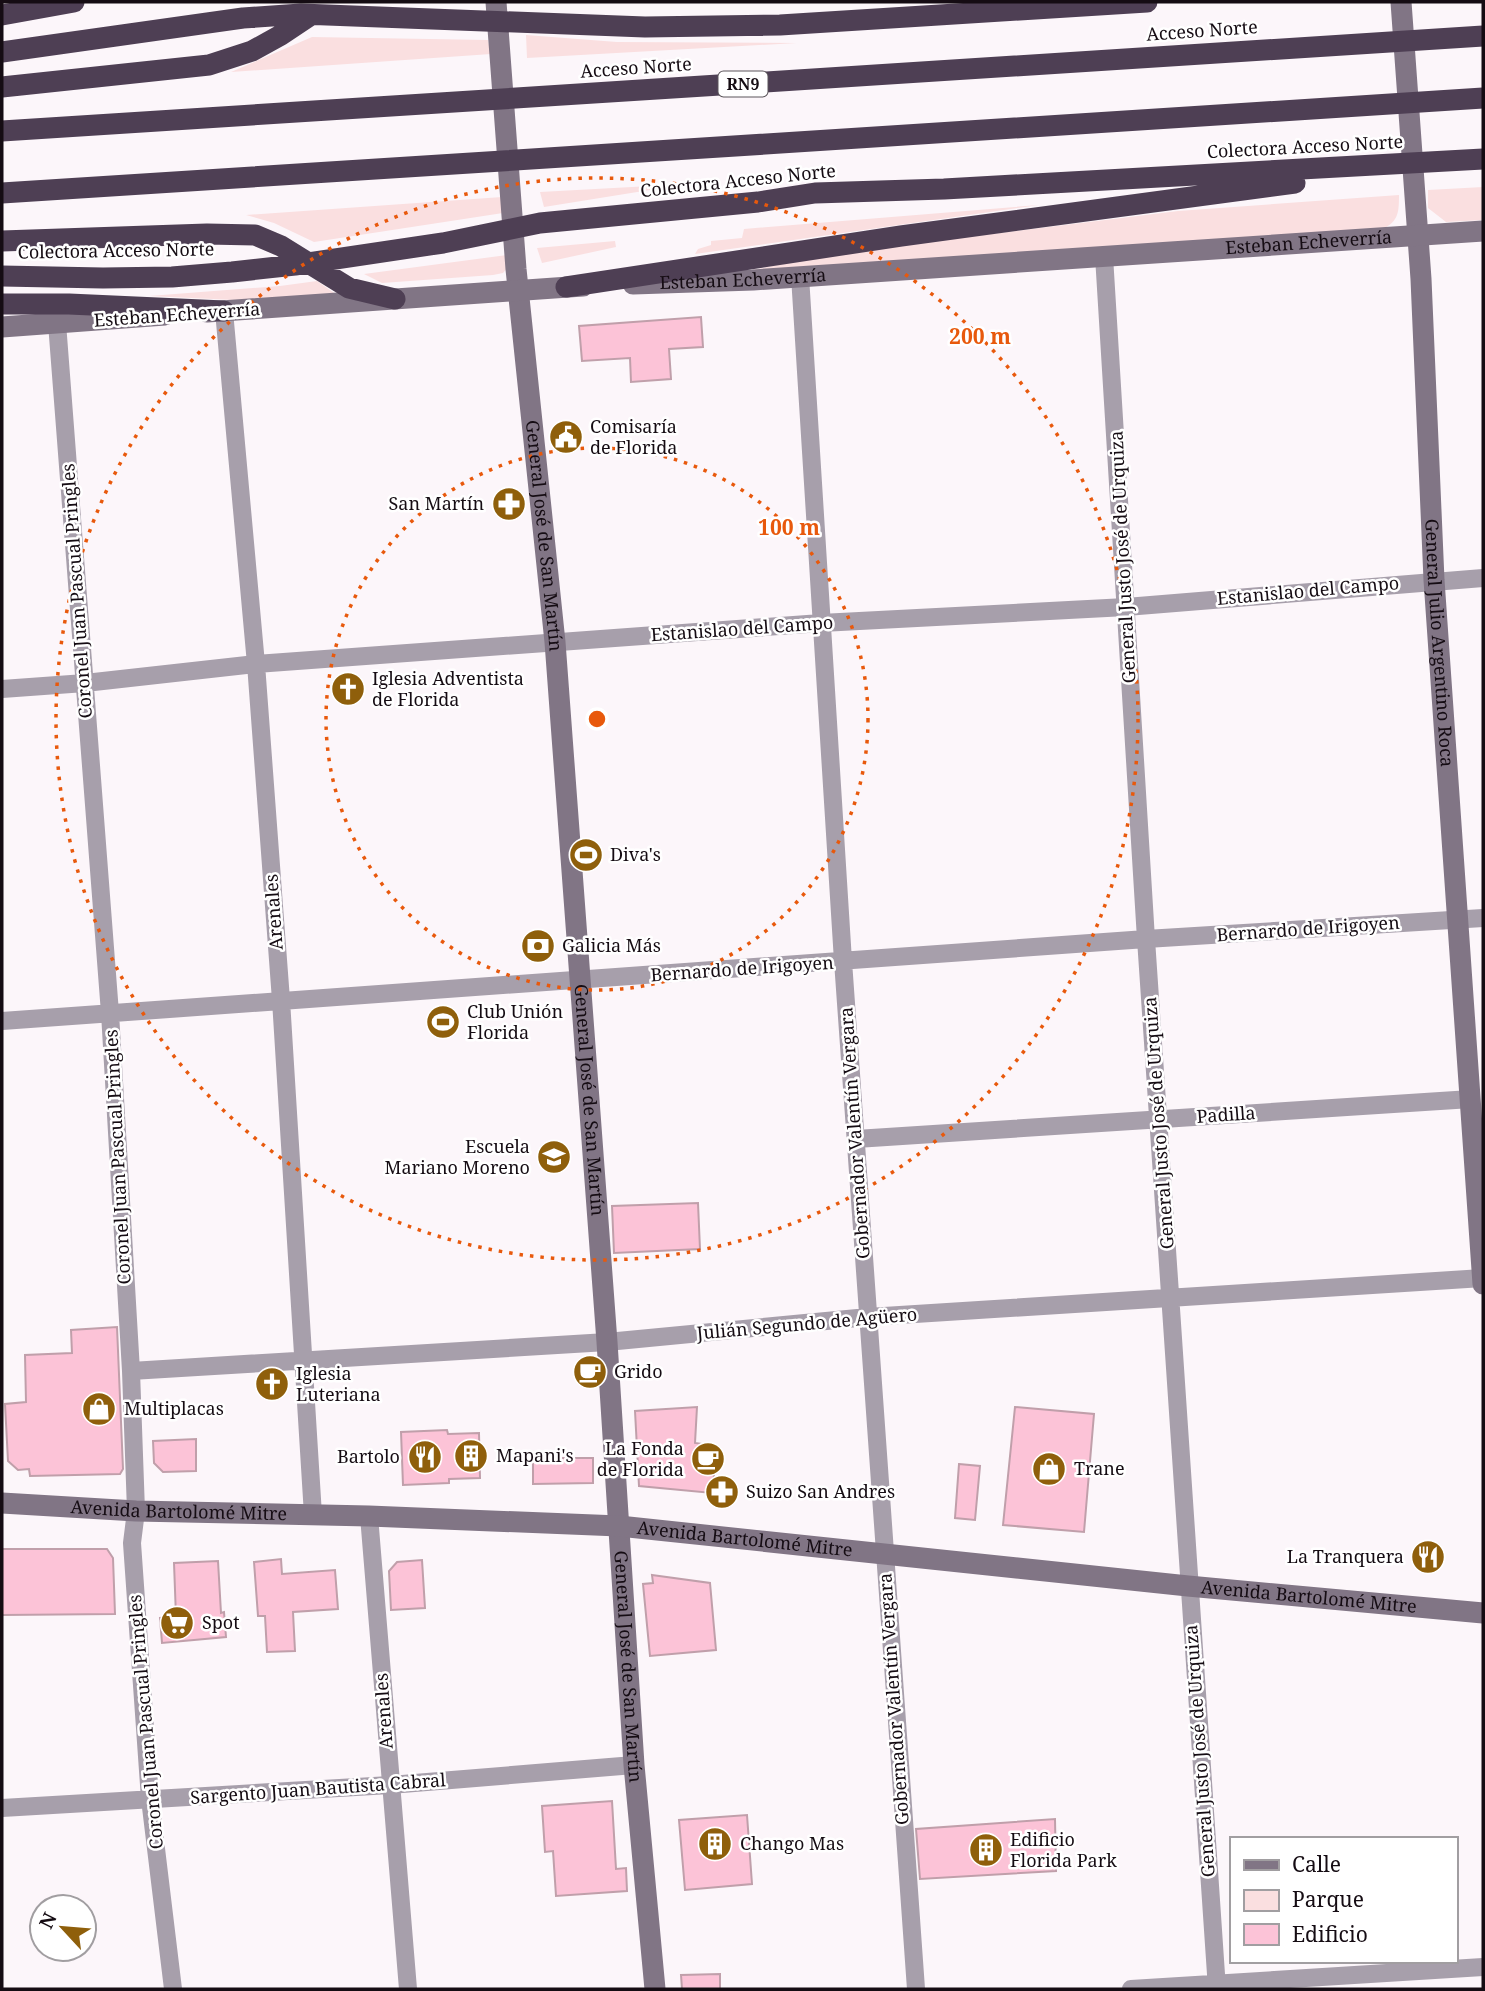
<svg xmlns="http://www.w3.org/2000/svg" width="1485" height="1991" font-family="'Noto Serif',serif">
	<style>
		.green { fill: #fadfe0 }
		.building { fill: #fcc3d7; stroke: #c09faa; stroke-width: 2 }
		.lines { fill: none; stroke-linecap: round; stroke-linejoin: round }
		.street { stroke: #a79fab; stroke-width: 18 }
		.secondary { stroke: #817585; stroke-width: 21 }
		.highway { stroke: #4e3f54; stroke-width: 21 }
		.ring { fill: none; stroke: #e8590c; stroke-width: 3.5; stroke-dasharray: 3.5 7 }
		.labels { text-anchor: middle; stroke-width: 5; stroke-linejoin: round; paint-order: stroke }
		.shield { fill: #fff; stroke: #5b555a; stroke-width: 2 }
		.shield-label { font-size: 16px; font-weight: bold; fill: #150c13 }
		.street-label { font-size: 18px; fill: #150c13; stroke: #fff }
		.poi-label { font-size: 18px; fill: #150c13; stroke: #fff; text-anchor: start }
		.centre { fill: #e8590c; stroke: #fff; stroke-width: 3.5 }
		.ring-label { font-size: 21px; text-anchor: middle; font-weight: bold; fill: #e8590c; stroke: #fff; stroke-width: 5; stroke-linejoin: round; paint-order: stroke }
	</style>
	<rect width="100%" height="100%" fill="#fcf6fa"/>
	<path class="green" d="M526,35l91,7 180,1 -270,15z
		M312,37l176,3 3,14 -260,18z
		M687,184l-143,23 -4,-15z
		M1483,187v33l-37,2 -18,-14v-18z
		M1399,195c0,20 -1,27 -20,36l-632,40 97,-19 334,-41z
		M502,197l1,16 -189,29 -40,-19 -28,-8z
		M1039,205l-344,49 3,-5 13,-4v-4l31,-3 2,-9z
		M615,241l1,6 -74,16 -5,-15z
		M507,255l2,11 -6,7 -10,2 -111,8 -18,-9z
		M317,281l20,14 -103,5 -85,-4 131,-10z"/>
	<path class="building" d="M701,317l2,30 -34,2 2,30 -40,3 -1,-24 -48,3 -3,-35z
		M698,1203l2,46 -86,4 -2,-47z
		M117,1327l6,142 -3,5 -90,2 -1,-7 -11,1 -10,-9 -3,-57 21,-2 -1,-47 47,-2 -1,-23z
		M697,1407l-2,36 22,3 -5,47 -73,-7 -4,-75z
		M1015,1407l79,7 -10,118 -81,-7z
		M447,1430l1,4 31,-1 1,45 -31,1v4l-46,2 -2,-53z
		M196,1439v32l-33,1 -9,-9 -1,-22z
		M533,1458h60v25l-60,1z
		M959,1464l21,2 -5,54 -20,-2z
		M2,1549h105l6,9 2,56 -113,1z
		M281,1559l1,15 53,-4 3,39 -45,3 2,39 -28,1 -2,-36h-7l-4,-54z
		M422,1560l3,48 -34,2 -2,-39 8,-9z
		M218,1561l3,52 3,-1 2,25 -64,6 -2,-25 16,-1 -2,-54z
		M652,1575l58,8 6,67 -66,6 -7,-72 10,-1z
		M612,1801l4,68 10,-1 1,23 -71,5 -3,-45 -8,1 -3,-46z
		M747,1815l5,69 -67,6 -6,-70z
		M1055,1819l1,52 -136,8 -4,-50z
		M720,1974v15h-38l-1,-14z"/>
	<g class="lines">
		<path class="street" d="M1104,256l42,683 71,1050
			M800,276l43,685 73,1028
			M224,311l32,353 25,336 32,515
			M57,323l53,690 21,358 5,140 -4,32 18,256 23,190
			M2,689l83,-6 171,-19 565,-41 305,-16 357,-29
			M2,1021l1144,-82 337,-21
			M856,1139l615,-40
			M131,1371l476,-29 261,-25 615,-39
			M369,1516l39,473
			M2,1808l388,-23 244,-20
			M1131,1989l352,-22"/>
		<g class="secondary">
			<path id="s1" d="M496,2l20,267 39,373 52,700 27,423 21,224"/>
			<path id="s2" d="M1401,2l20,277 13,301 49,704"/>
			<path id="s3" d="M633,284l120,-4 730,-49"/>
			<path d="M207,312l376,-26"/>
			<path d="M2,327l163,-12"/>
			<path id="s4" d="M2,1503l134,8 233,5 250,10 569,60 295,27"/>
		</g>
		<path class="highway" d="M2,15l72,-13
			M2,52l241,-34 58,-4 344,13 135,-2 367,-23
			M2,87l207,-22 43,-14 29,-16 30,-20
			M2,131l1481,-95
			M2,193l1481,-95
			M2,241l205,-7 48,1 26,11 68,42 46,11
			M2,276l101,2 69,-1 60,-5 63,-7 148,-22 97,-20 218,-21 57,-9 129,-4 539,-30
			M566,287l335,-51 394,-53
			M2,304h67l155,7"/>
	</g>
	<g class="ring">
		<circle cx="597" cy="719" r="271"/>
		<circle cx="597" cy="719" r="541"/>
	</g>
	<defs>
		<g id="civic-disc" transform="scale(1.75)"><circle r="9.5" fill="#8f5f0b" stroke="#fff"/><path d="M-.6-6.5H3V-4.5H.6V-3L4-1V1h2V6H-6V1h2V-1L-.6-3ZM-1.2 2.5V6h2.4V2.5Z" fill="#fff"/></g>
		<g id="pharmacy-disc" transform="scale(1.75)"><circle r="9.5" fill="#8f5f0b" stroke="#fff"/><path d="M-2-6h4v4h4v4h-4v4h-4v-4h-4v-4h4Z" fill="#fff"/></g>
		<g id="church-disc" transform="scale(1.75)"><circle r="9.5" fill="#8f5f0b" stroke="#fff"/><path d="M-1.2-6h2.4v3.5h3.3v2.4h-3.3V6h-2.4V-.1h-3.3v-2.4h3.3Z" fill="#fff"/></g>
		<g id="stadium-disc" transform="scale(1.75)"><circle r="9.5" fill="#8f5f0b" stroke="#fff"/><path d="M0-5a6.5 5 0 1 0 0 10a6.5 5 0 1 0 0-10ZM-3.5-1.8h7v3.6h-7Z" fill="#fff"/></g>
		<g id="bank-disc" transform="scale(1.75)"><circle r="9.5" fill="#8f5f0b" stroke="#fff"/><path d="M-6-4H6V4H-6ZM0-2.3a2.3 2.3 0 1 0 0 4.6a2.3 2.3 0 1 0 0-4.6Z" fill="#fff"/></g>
		<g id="school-disc" transform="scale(1.75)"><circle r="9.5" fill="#8f5f0b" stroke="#fff"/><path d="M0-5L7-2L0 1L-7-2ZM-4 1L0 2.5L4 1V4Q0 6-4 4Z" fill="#fff"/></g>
		<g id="cafe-disc" transform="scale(1.75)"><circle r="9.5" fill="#8f5f0b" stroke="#fff"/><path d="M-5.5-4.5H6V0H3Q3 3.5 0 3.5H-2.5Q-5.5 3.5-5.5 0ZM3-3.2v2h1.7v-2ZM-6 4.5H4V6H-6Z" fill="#fff"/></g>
		<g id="shop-disc" transform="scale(1.75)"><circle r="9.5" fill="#8f5f0b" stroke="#fff"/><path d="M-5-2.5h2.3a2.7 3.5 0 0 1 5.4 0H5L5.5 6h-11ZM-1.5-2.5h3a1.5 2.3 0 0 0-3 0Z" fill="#fff"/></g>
		<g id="building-disc" transform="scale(1.75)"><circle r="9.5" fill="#8f5f0b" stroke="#fff"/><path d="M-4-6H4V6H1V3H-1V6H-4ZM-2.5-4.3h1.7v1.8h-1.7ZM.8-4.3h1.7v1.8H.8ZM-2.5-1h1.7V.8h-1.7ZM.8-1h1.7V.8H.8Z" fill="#fff"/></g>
		<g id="restaurant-disc" transform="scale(1.75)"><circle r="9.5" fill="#8f5f0b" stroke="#fff"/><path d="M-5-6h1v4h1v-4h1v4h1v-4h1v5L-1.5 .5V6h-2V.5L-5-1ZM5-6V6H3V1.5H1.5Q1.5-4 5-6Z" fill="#fff"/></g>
		<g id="supermarket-disc" transform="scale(1.75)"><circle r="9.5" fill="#8f5f0b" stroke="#fff"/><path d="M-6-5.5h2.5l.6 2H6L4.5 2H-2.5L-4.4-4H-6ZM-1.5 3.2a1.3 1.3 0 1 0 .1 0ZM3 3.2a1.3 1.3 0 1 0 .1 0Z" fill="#fff"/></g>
	</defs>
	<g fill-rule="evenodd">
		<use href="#civic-disc" x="566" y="437"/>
		<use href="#pharmacy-disc" x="509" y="504"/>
		<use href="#church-disc" x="348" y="689"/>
		<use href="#stadium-disc" x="586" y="855"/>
		<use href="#bank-disc" x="538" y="946"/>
		<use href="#stadium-disc" x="443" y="1022"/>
		<use href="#school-disc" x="554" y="1157"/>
		<use href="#cafe-disc" x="590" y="1372"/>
		<use href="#church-disc" x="272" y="1384"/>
		<use href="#shop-disc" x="99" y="1409"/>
		<use href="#building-disc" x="471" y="1456"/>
		<use href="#restaurant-disc" x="425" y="1457"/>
		<use href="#cafe-disc" x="708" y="1459"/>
		<use href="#shop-disc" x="1049" y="1469"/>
		<use href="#pharmacy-disc" x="722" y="1492"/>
		<use href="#restaurant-disc" x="1428" y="1557"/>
		<use href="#supermarket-disc" x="177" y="1623"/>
		<use href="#building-disc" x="715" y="1844"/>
		<use href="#building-disc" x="986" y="1850"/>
	</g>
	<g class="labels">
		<rect class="shield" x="718.5" y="71.5" width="49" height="25" rx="5"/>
		<g class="shield-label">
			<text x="743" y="90">RN9</text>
		</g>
		<g class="street-label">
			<text transform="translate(1202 31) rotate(-4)" y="6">Acceso Norte</text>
			<text transform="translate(636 68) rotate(-4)" y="6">Acceso Norte</text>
			<text transform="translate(1305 147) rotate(-3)" y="6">Colectora Acceso Norte</text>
			<text transform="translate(738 181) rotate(-6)" y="6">Colectora Acceso Norte</text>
			<text dy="6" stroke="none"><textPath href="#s3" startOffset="677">Esteban Echeverría</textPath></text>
			<text transform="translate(116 251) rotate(-1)" y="6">Colectora Acceso Norte</text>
			<text dy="6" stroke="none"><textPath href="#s3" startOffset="110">Esteban Echeverría</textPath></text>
			<text transform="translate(177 315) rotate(-4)" y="6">Esteban Echeverría</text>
			<text dy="6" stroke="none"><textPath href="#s1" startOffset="536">General José de San Martín</textPath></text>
			<text transform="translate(1123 557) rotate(-93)" y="6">General Justo José de Urquiza</text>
			<text transform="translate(77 591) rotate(-94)" y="6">Coronel Juan Pascual Pringles</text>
			<text transform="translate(1308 591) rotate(-5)" y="6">Estanislao del Campo</text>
			<text transform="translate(742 629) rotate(-4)" y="6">Estanislao del Campo</text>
			<text dy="6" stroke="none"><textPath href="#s2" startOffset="642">General Julio Argentino Roca</textPath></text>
			<text transform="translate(274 912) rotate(-94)" y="6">Arenales</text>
			<text transform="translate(1308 929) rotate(-4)" y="6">Bernardo de Irigoyen</text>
			<text transform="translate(742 969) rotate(-4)" y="6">Bernardo de Irigoyen</text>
			<text dy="6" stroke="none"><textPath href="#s1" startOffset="1102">General José de San Martín</textPath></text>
			<text transform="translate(1226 1115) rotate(-4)" y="6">Padilla</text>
			<text transform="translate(1159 1123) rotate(-94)" y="6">General Justo José de Urquiza</text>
			<text transform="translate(855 1133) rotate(-94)" y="6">Gobernador Valentín Vergara</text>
			<text transform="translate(118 1157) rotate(-93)" y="6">Coronel Juan Pascual Pringles</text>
			<text transform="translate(807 1324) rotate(-5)" y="6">Julián Segundo de Agüero</text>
			<text dy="6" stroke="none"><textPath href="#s4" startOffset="177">Avenida Bartolomé Mitre</textPath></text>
			<text dy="6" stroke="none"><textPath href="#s4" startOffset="744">Avenida Bartolomé Mitre</textPath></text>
			<text dy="6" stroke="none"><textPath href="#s4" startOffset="1311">Avenida Bartolomé Mitre</textPath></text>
			<text dy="6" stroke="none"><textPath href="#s1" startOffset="1670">General José de San Martín</textPath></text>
			<text transform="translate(894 1699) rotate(-94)" y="6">Gobernador Valentín Vergara</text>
			<text transform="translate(384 1711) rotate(-94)" y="6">Arenales</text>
			<text transform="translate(146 1722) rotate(-95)" y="6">Coronel Juan Pascual Pringles</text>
			<text transform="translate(1200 1751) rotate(-94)" y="6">General Justo José de Urquiza</text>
			<text transform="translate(318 1789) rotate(-4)" y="6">Sargento Juan Bautista Cabral</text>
		</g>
		<g class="poi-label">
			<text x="590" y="433">Comisaría<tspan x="590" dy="21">de Florida</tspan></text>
			<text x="484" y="510" text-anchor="end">San Martín</text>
			<text x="372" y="685">Iglesia Adventista<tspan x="372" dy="21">de Florida</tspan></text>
			<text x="610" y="861">Diva's</text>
			<text x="562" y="952">Galicia Más</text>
			<text x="467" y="1018">Club Unión<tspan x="467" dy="21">Florida</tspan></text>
			<text x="530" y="1153" text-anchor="end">Escuela<tspan x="530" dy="21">Mariano Moreno</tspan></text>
			<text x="614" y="1378">Grido</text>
			<text x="296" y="1380">Iglesia<tspan x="296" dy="21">Luteriana</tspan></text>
			<text x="124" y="1415">Multiplacas</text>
			<text x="684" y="1455" text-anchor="end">La Fonda<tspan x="684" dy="21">de Florida</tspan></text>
			<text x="496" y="1462">Mapani's</text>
			<text x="400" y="1463" text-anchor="end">Bartolo</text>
			<text x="1074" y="1475">Trane</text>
			<text x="746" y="1498">Suizo San Andres</text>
			<text x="1404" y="1563" text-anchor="end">La Tranquera</text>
			<text x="202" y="1629">Spot</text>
			<text x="1010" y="1846">Edificio<tspan x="1010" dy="21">Florida Park</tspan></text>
			<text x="740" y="1850">Chango Mas</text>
		</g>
	</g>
	<circle cx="597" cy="719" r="10" class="centre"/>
	<g class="ring-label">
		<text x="980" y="344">200 m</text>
		<text x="789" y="535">100 m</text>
	</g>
	<rect width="1485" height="1991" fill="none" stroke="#150c13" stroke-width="7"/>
	<rect x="1230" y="1837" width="228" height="126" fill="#ffffff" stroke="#a19ea1" stroke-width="2"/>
	<rect x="1244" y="1860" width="35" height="10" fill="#817585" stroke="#a19ea1" stroke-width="2"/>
	<text x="1292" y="1872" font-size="21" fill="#150c13">Calle</text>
	<rect x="1244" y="1890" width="35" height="21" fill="#fadfe0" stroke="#a19ea1" stroke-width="2"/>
	<text x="1292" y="1907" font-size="21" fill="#150c13">Parque</text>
	<rect x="1244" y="1924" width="35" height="21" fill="#fcc3d7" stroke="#a19ea1" stroke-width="2"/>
	<text x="1292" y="1942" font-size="21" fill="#150c13">Edificio</text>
	<g transform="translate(63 1928) rotate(296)"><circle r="33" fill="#ffffff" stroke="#a19ea1" stroke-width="2"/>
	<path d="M0-5L12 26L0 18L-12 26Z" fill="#8f5f0b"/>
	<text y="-10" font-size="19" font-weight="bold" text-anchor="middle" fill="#150c13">N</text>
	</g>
</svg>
